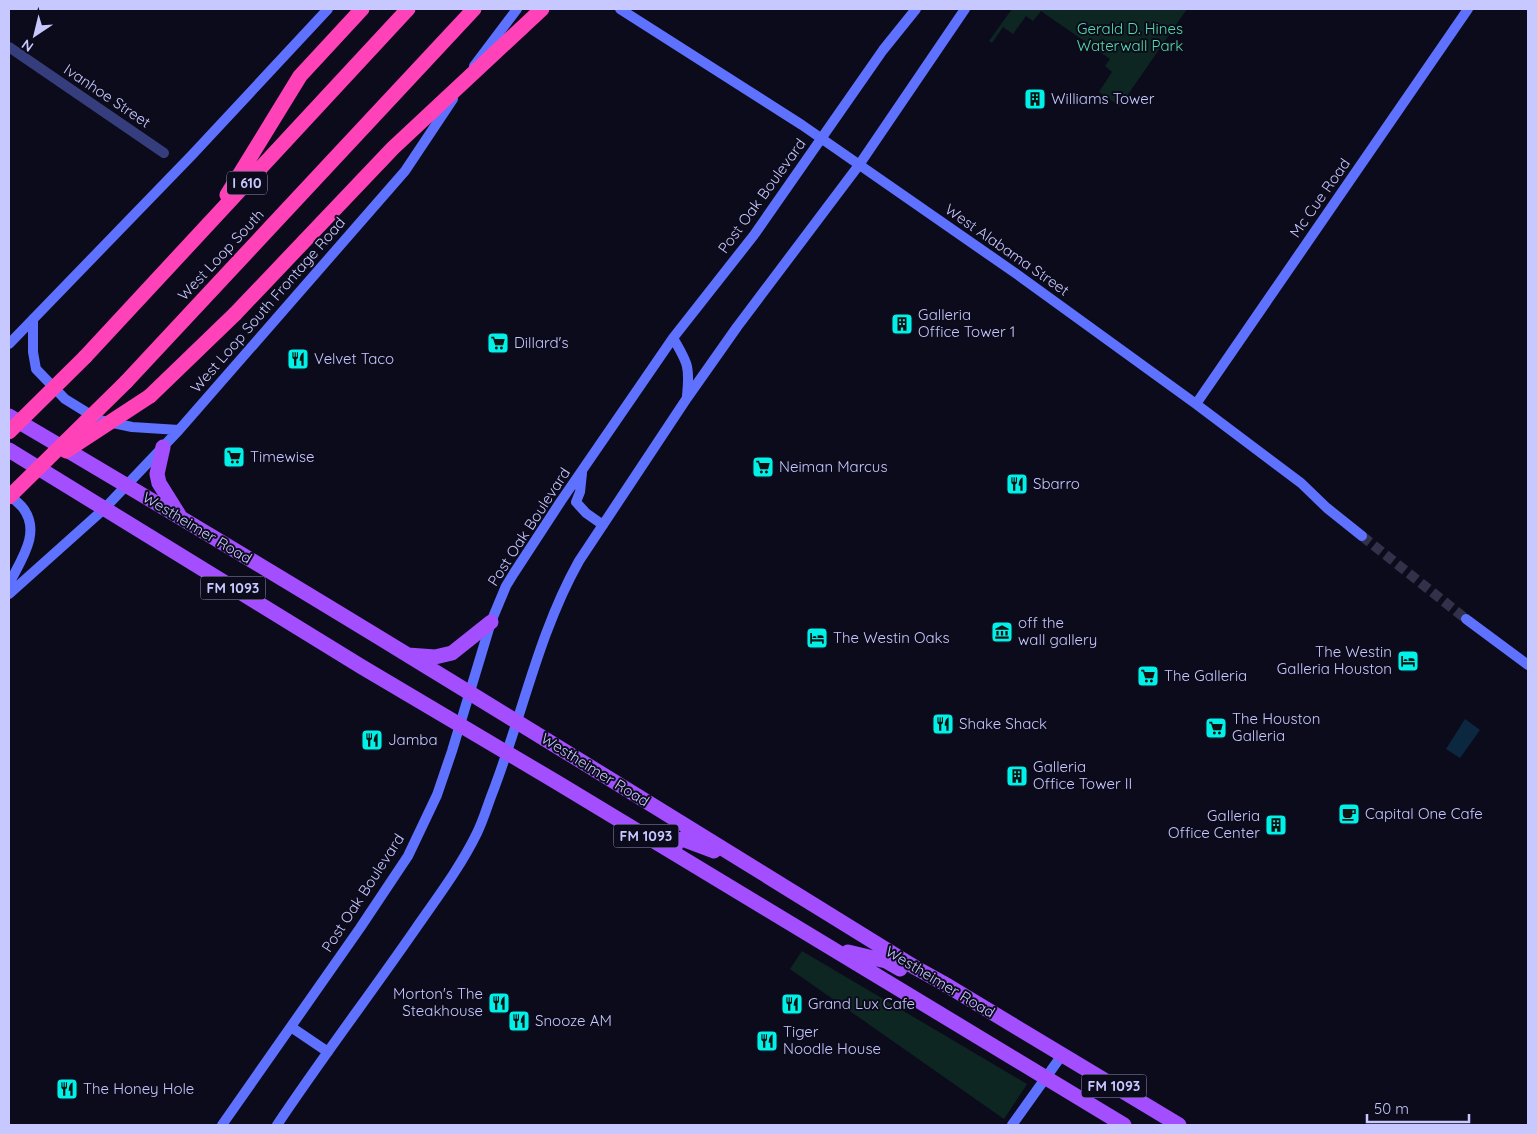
<svg xmlns="http://www.w3.org/2000/svg" width="1537" height="1134" font-family="Quicksand,sans-serif">
	<style>
		.green { fill: #0e2622 }
		.water { fill: #0b2840 }
		.lines { fill: none; stroke-linecap: round; stroke-linejoin: round }
		.secondary-tunnel { stroke: #313149; stroke-width: 10; stroke-dasharray: 10 5; stroke-linecap: butt }
		.street { stroke: #363d7c; stroke-width: 10 }
		.secondary { stroke: #5e71ff; stroke-width: 10 }
		.primary { stroke: #a34eff; stroke-width: 15 }
		.highway { stroke: #ff42b7; stroke-width: 15 }
		.highway-bridge { stroke: #ff42b7; stroke-width: 15 }
		.labels { text-anchor: middle; stroke-width: 4; stroke-linejoin: round; paint-order: stroke }
		.shield { fill: #0c0b1c; stroke: #8f8fbb; stroke-width: 1 }
		.shield-label { font-size: 14px; font-weight: bold; fill: #c7c8ff }
		.park-label { font-size: 15px; fill: #54dea8; stroke: #0c0b1c }
		.street-label { font-size: 15px; fill: #c7c8ff; stroke: #0c0b1c }
		.poi-label { font-size: 15px; fill: #c7c8ff; stroke: #0c0b1c; text-anchor: start }
	</style>
	<rect width="100%" height="100%" fill="#0c0b1c"/>
	<path class="green" d="M1012,9h175l-67,97 -21,-14 13,-20 -7,-6 5,-7 -69,-48 -8,10 -7,-5 -13,18 -10,-7 -11,16 -3,-2z
		M802,951l225,133 -23,35 -214,-150z"/>
	<path class="water" d="M1465,719l15,11 -20,28 -14,-9z"/>
	<g class="lines">
		<path class="secondary-tunnel" d="M1362,536l104,83"/>
		<path class="street" d="M9,47l155,106"/>
		<path class="secondary" d="M620,9l182,116 216,150 178,129 105,79 26,25 35,28
			M474,66l43,-57
			M33,319v33l3,17 29,30 34,21 33,7 47,3
			M673,338c15,25 17,29 14,58
			M9,344l183,-189 136,-146
			M1196,404l272,-395
			M582,473l-2,19 -4,10 10,11 17,12
			M9,494c4,5 10,9 14,14 19,25 -3,53 -14,76
			M9,594l95,-85 75,-79 226,-259 48,-72
			M1466,619l62,46
			M291,1027l37,25
			M222,1125l138,-197 48,-72 29,-61 15,-44 39,-129 15,-36 8,-13 47,-72 112,-163 81,-103 129,-185 33,-41
			M277,1125c44,-66 92,-129 137,-194 22,-32 46,-63 63,-98 6,-12 10,-26 15,-39 30,-77 46,-160 87,-233l108,-163 50,-71 122,-162 106,-156
			M1012,1125l50,-70"/>
		<path class="primary" d="M9,416c305,179 606,366 907,552l27,15 236,142
			M163,447l-6,27 2,9 20,32
			M9,450l353,217 196,116 566,342
			M408,655l27,2 17,-4 39,-31
			M672,851l7,-11 3,-1 32,12
			M848,952l38,9 14,8"/>
		<path class="highway" d="M227,195l73,-119 62,-67
			M85,357l323,-348
			M126,382l348,-373
			M150,396l85,-82"/>
		<path class="highway-bridge" d="M235,314l158,-166 149,-139
			M9,432l76,-75
			M66,451l84,-55
			M9,497l117,-115"/>
	</g>
	<defs>
		<g id="building-square" transform="scale(1.125)"><rect x="-9" y="-9" width="18" height="18" rx="4" fill="#00f1e7" stroke="#0c0b1c"/><path d="M-4-6H4V6H1V3H-1V6H-4ZM-2.5-4.3h1.7v1.8h-1.7ZM.8-4.3h1.7v1.8H.8ZM-2.5-1h1.7V.8h-1.7ZM.8-1h1.7V.8H.8Z" fill="#111"/></g>
		<g id="supermarket-square" transform="scale(1.125)"><rect x="-9" y="-9" width="18" height="18" rx="4" fill="#00f1e7" stroke="#0c0b1c"/><path d="M-6-5.5h2.5l.6 2H6L4.5 2H-2.5L-4.4-4H-6ZM-1.5 3.2a1.3 1.3 0 1 0 .1 0ZM3 3.2a1.3 1.3 0 1 0 .1 0Z" fill="#111"/></g>
		<g id="restaurant-square" transform="scale(1.125)"><rect x="-9" y="-9" width="18" height="18" rx="4" fill="#00f1e7" stroke="#0c0b1c"/><path d="M-5-6h1v4h1v-4h1v4h1v-4h1v5L-1.5 .5V6h-2V.5L-5-1ZM5-6V6H3V1.5H1.5Q1.5-4 5-6Z" fill="#111"/></g>
		<g id="museum-square" transform="scale(1.125)"><rect x="-9" y="-9" width="18" height="18" rx="4" fill="#00f1e7" stroke="#0c0b1c"/><path d="M0-6L6-3V-2H-6V-3ZM-5-1h2V3h-2ZM-1-1h2V3h-2ZM3-1h2V3H3ZM-6 4H6V6H-6Z" fill="#111"/></g>
		<g id="hotel-square" transform="scale(1.125)"><rect x="-9" y="-9" width="18" height="18" rx="4" fill="#00f1e7" stroke="#0c0b1c"/><path d="M-6-4.5h1.5V1H6V5H4.5V3h-9V5H-6ZM-4 0a1.8 1.8 0 1 1 3.6 0ZM.5 0V-2.5h3Q6-2.5 6 0Z" fill="#111"/></g>
		<g id="cafe-square" transform="scale(1.125)"><rect x="-9" y="-9" width="18" height="18" rx="4" fill="#00f1e7" stroke="#0c0b1c"/><path d="M-5.5-4.5H6V0H3Q3 3.5 0 3.5H-2.5Q-5.5 3.5-5.5 0ZM3-3.2v2h1.7v-2ZM-6 4.5H4V6H-6Z" fill="#111"/></g>
	</defs>
	<g fill-rule="evenodd">
		<use href="#building-square" x="1035" y="99"/>
		<use href="#building-square" x="902" y="324"/>
		<use href="#supermarket-square" x="498" y="343"/>
		<use href="#restaurant-square" x="298" y="359"/>
		<use href="#supermarket-square" x="234" y="457"/>
		<use href="#supermarket-square" x="763" y="467"/>
		<use href="#restaurant-square" x="1017" y="484"/>
		<use href="#museum-square" x="1002" y="632"/>
		<use href="#hotel-square" x="817" y="638"/>
		<use href="#hotel-square" x="1408" y="661"/>
		<use href="#supermarket-square" x="1148" y="676"/>
		<use href="#restaurant-square" x="943" y="724"/>
		<use href="#supermarket-square" x="1216" y="728"/>
		<use href="#restaurant-square" x="372" y="740"/>
		<use href="#building-square" x="1017" y="776"/>
		<use href="#cafe-square" x="1349" y="814"/>
		<use href="#building-square" x="1276" y="825"/>
		<use href="#restaurant-square" x="499" y="1003"/>
		<use href="#restaurant-square" x="792" y="1004"/>
		<use href="#restaurant-square" x="519" y="1021"/>
		<use href="#restaurant-square" x="767" y="1041"/>
		<use href="#restaurant-square" x="67" y="1089"/>
	</g>
	<g class="labels">
		<g class="shield">
			<rect x="227" y="171.5" width="40" height="23" rx="4"/>
			<rect x="200.5" y="576.5" width="65" height="23" rx="4"/>
			<rect x="613.5" y="824.5" width="65" height="23" rx="4"/>
			<rect x="1081.5" y="1074.5" width="65" height="23" rx="4"/>
		</g>
		<g class="shield-label">
			<text x="247" y="188">I 610</text>
			<text x="233" y="593">FM 1093</text>
			<text x="646" y="841">FM 1093</text>
			<text x="1114" y="1091">FM 1093</text>
		</g>
		<g class="park-label">
			<text x="1130" y="34">Gerald D. Hines<tspan x="1130" dy="17">Waterwall Park</tspan></text>
		</g>
		<g class="street-label">
			<text transform="translate(107 96) rotate(34)" y="5">Ivanhoe Street</text>
			<text transform="translate(762 196) rotate(-54)" y="5">Post Oak Boulevard</text>
			<text transform="translate(1320 198) rotate(-55)" y="5">Mc Cue Road</text>
			<text transform="translate(1007 250) rotate(35)" y="5">West Alabama Street</text>
			<text transform="translate(221 255) rotate(-47)" y="5">West Loop South</text>
			<text transform="translate(268 305) rotate(-49)" y="5">West Loop South Frontage Road</text>
			<text transform="translate(529 527) rotate(-57)" y="5">Post Oak Boulevard</text>
			<text transform="translate(197 528) rotate(31)" y="5">Westheimer Road</text>
			<text transform="translate(595 770) rotate(32)" y="5">Westheimer Road</text>
			<text transform="translate(363 893) rotate(-57)" y="5">Post Oak Boulevard</text>
			<text transform="translate(940 982) rotate(31)" y="5">Westheimer Road</text>
		</g>
		<g class="poi-label">
			<text x="1051" y="104">Williams Tower</text>
			<text x="918" y="320">Galleria<tspan x="918" dy="17">Office Tower 1</tspan></text>
			<text x="514" y="348">Dillard's</text>
			<text x="314" y="364">Velvet Taco</text>
			<text x="250" y="462">Timewise</text>
			<text x="779" y="472">Neiman Marcus</text>
			<text x="1033" y="489">Sbarro</text>
			<text x="1018" y="628">off the<tspan x="1018" dy="17">wall gallery</tspan></text>
			<text x="833" y="643">The Westin Oaks</text>
			<text x="1392" y="657" text-anchor="end">The Westin<tspan x="1392" dy="17">Galleria Houston</tspan></text>
			<text x="1164" y="681">The Galleria</text>
			<text x="1232" y="724">The Houston<tspan x="1232" dy="17">Galleria</tspan></text>
			<text x="959" y="729">Shake Shack</text>
			<text x="388" y="745">Jamba</text>
			<text x="1033" y="772">Galleria<tspan x="1033" dy="17">Office Tower II</tspan></text>
			<text x="1365" y="819">Capital One Cafe</text>
			<text x="1260" y="821" text-anchor="end">Galleria<tspan x="1260" dy="17">Office Center</tspan></text>
			<text x="483" y="999" text-anchor="end">Morton's The<tspan x="483" dy="17">Steakhouse</tspan></text>
			<text x="808" y="1009">Grand Lux Cafe</text>
			<text x="535" y="1026">Snooze AM</text>
			<text x="783" y="1037">Tiger<tspan x="783" dy="17">Noodle House</tspan></text>
			<text x="83" y="1094">The Honey Hole</text>
		</g>
	</g>
	<rect width="1537" height="1134" fill="none" stroke="#c7c8ff" stroke-width="20"/>
	<g transform="translate(35 35) rotate(215)" stroke="#0c0b1c" stroke-width="4" paint-order="stroke">
	<path d="M0-4L9 19L0 12L-9 19Z" fill="#c7c8ff"/>
	<text y="-8" font-size="14" font-weight="bold" text-anchor="middle" fill="#c7c8ff">N</text>
	</g>
	<path d="M1367 1114v8h102v-8" fill="none" stroke="#c7c8ff" stroke-width="2.5"/>
	<text x="1374" y="1114" font-size="15" fill="#c7c8ff" stroke="#0c0b1c" stroke-width="4" paint-order="stroke">50 m</text>
</svg>
